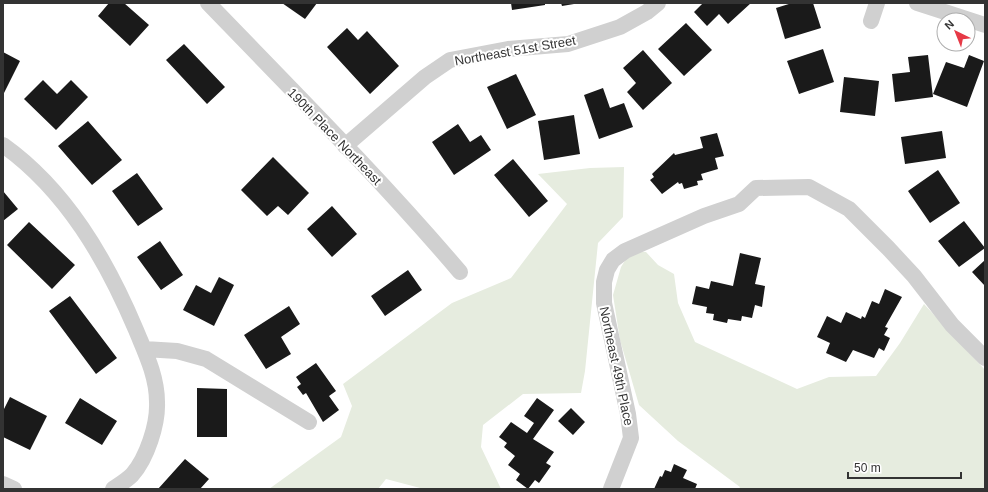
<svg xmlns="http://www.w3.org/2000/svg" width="988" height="492" font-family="Arial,sans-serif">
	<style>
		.green { fill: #e6ecdf }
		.building { fill: #1a1a1a }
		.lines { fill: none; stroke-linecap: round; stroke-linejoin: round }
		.minor { stroke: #d0d0d0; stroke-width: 16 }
		.labels { text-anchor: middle; stroke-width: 4; stroke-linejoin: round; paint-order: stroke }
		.street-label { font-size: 13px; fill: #333; stroke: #fff }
	</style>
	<rect width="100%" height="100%" fill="#fff"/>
	<path class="green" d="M624,167l-1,50 -25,26 -13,128 -4,22 -58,1 -40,31 -2,22 20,42h-77l-38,-10 -8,10h-109l72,-52 11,-31 -9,-22 109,-81 59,-25 56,-74 -29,-30 52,-6z
		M631,251l15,1 12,13 16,9 4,29 17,39 102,47 32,-12 47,-1 24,-33 24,-39 61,66v119h-246l1,-2 -62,-46 -39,-36 -19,-65 -7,-45 8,-28z"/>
	<path class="building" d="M109,3h15l25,22 -19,21 -32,-30z
		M282,3h35l-12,16z
		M511,3h34v2l-33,5z
		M561,3h13v1l-12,2z
		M703,3h48l-23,21 -9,-10 -12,12 -13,-14z
		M792,3h21l8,25 -36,11 -9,-31z
		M686,23l26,27 -28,26 -26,-27z
		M347,28l11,12 9,-9 32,35 -29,28 -43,-47z
		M184,44l41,43 -18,17 -41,-44z
		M823,49l11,33 -35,12 -12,-33z
		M643,50l29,33 -29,27 -16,-18 9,-9 -13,-15z
		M3,52l17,9 -17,34z
		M928,55l5,42 -38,5 -3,-28 18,-2 -2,-15z
		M969,55l15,6 -17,46 -34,-13 13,-32 18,6z
		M516,74l20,41 -29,14 -20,-42z
		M844,77l35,4 -4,35 -35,-4z
		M43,80l14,14 14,-14 17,17 -32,33 -32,-31z
		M603,88l7,20 14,-5 9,24 -34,12 -15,-44z
		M574,115l6,39 -36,6 -6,-39z
		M88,121l34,39 -30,25 -34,-39z
		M458,124l12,18 11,-7 10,15 -37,25 -22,-33z
		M942,131l4,27 -41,6 -4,-27z
		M717,133l7,23 -9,2 3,11 -17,5 2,6 -6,1 1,4 -14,4 -2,-6 -3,1 -1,-2 -16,12 -12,-14 4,-3 -2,-3 22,-21 1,2 28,-7 -3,-11z
		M273,157l36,36 -21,22 -10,-9 -11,10 -26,-26z
		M513,159l35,42 -19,16 -35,-42z
		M938,170l22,33 -30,20 -22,-32z
		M137,173l26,36 -25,17 -26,-35z
		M3,191l15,18 -15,12z
		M332,206l25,28 -25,23 -25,-28z
		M964,221l21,27 -26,19 -21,-26z
		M29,222l46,43 -23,24 -45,-44z
		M160,241l23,34 -22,15 -24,-33z
		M740,253l21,5 -6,26 10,2 -3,21 -7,-2 -3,13 -10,-2 -1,5 -13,-2 -1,4 -14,-3 1,-6 -8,-1 1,-6 -15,-3 4,-18 13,3 2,-8 22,5z
		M985,260v26l-13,-14z
		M408,270l14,20 -37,26 -14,-20z
		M219,277l15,8 -20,41 -31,-16 13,-25 15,8z
		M885,289l17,8 -17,30 3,1 -4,7 6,3 -6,13 -5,-3 -5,10 -21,-8 -7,12 -20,-9 4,-10 -13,-6 10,-21 14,7 5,-11 15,7 1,-3 3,2 7,-17 7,3z
		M70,296l47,62 -21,16 -47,-63z
		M289,306l11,18 -19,13 10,17 -25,15 -22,-34z
		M316,363l20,28 -7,5 10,14 -16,12 -17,-29 -3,2 -6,-8 4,-3 -5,-7z
		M197,388l30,1v48h-30z
		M10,397l37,19 -17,34 -27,-13v-26z
		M80,398l37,23 -15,24 -37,-22z
		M537,398l17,12 -21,29 21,13 -8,11 5,3 -12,17 -4,-3 -7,9 -12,-9 4,-6 -12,-9 7,-9 -11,-9 3,-4 -8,-6 12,-15 16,11 7,-10 -10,-7z
		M571,408l14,14 -12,13 -15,-14z
		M185,459l24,20 -9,10h-42z
		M674,464l13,6 -4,8 14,6 -2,5h-41l6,-13 2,1 3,-7 6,2z"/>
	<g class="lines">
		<path class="minor" d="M208,3c85,88 172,175 252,269
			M917,3l68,22
			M871,21l6,-18
			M3,145c63,45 103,114 133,185 9,22 21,46 21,72 1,22 -10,56 -25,73 -5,5 -13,10 -19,14
			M345,146l80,-69 25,-17 58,-11 60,-5 52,-17 27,-15 11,-9
			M144,349l33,2 29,8 103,63
			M3,484l11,5
			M611,489l20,-51 -3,-24 -24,-111v-21l3,-12 6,-10 12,-9 79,-35 35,-12 17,-16 53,-1 40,22 39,39 26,28 38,49 33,33"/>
	</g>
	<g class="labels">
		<g class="street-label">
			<text transform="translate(515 50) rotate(-10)" y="5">Northeast 51st Street</text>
			<text transform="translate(335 136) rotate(46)" y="5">190th Place Northeast</text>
			<text transform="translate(617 366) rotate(78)" y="5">Northeast 49th Place</text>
		</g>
	</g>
	<rect width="988" height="492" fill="none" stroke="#333333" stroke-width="8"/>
	<g transform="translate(956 32) rotate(317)"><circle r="19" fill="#ffffff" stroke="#adadad"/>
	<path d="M0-3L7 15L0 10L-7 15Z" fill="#e63946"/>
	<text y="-6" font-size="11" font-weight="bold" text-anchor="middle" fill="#333333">N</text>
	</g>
	<path d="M848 472v6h113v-6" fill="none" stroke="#333333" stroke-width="2"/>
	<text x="854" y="472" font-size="12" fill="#333333" stroke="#ffffff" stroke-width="3" paint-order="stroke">50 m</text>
</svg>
